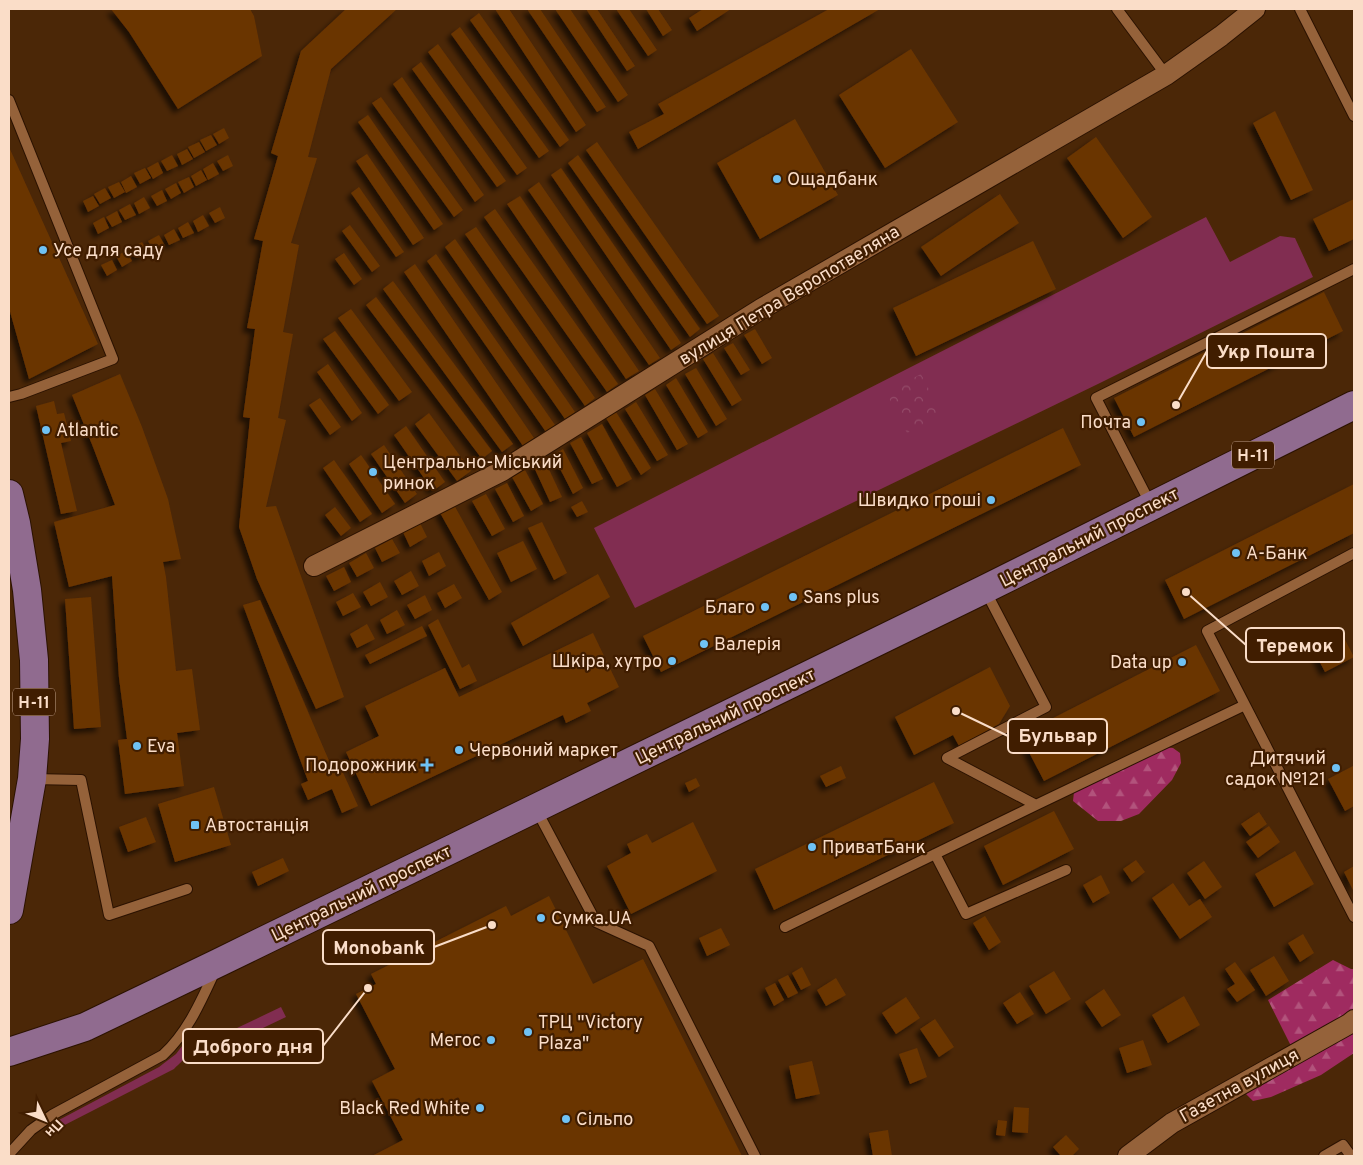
<svg xmlns="http://www.w3.org/2000/svg" width="1363" height="1165" font-family="Overpass,sans-serif">
	<style>
		.green { fill: #812d51 }
		.forest { fill: url(#forest-firs) }
		.park { fill: url(#park-crowns) }
		.building { fill: #6a3500; filter: url(#shadow) }
		.lines { fill: none; stroke-linecap: round; stroke-linejoin: round }
		.lane-casing { stroke: #2b1200; stroke-width: 12 }
		.street-casing { stroke: #2b1200; stroke-width: 22 }
		.primary-casing { stroke: #2b1200; stroke-width: 30 }
		.lane { stroke: #95623a; stroke-width: 10 }
		.street { stroke: #95623a; stroke-width: 20 }
		.primary { stroke: #906b8f; stroke-width: 28 }
		.poi-dot { fill: #6fc2f4; stroke: #401d00; stroke-width: 2 }
		.labels { text-anchor: middle; stroke-width: 4.5; stroke-linejoin: round; paint-order: stroke }
		.shield { fill: #401d00; stroke: #c2a38c; stroke-width: 1 }
		.shield-label { font-size: 16px; font-weight: bold; fill: #faddc8 }
		.poi-label { font-size: 18px; fill: #faddc8; stroke: #401d00; text-anchor: start }
		.street-label { font-size: 18px; fill: #faddc8; stroke: #401d00 }
		.leader { fill: none; stroke: #faddc8; stroke-width: 2 }
		.callout-dot { fill: #faddc8; stroke: #401d00; stroke-width: 2 }
		.callout { fill: #401d00; stroke: #faddc8; stroke-width: 2 }
		.callout-label { font-size: 19px; text-anchor: middle; font-weight: bold; fill: #faddc8 }
	</style>
	<defs>
		<pattern id="forest-firs" width="22" height="20" patternUnits="userSpaceOnUse" patternTransform="scale(1.25)"><rect width="22" height="20" fill="#9f2b60"/><path d="M5 1l3.5 6h-7zM16 11l3.5 6h-7z" fill="#b2537c"/></pattern>
		<pattern id="park-crowns" width="20" height="18" patternUnits="userSpaceOnUse" patternTransform="scale(1.25)"><rect width="20" height="18" fill="#812d51"/><path d="M2 6a3 3 0 1 1 6 0M12 15a3 3 0 1 1 6 0" fill="none" stroke="#944b69"/></pattern>
		<filter id="shadow"><feDropShadow dx="-4.5" dy="4.5" stdDeviation="2.5" flood-color="#0009"/></filter>
	</defs>
	<rect width="100%" height="100%" fill="#4b2707"/>
	<path class="green" d="M1206,217l24,45 50,-26 15,2 18,39 -213,106 -465,225 -41,-80z
		M281,1007l5,10 -44,21 -5,-10z
		M197,1032l2,2c-1,14 -15,25 -25,35l-123,63h-3l-1,-4 10,-7 102,-54 17,-13 16,-21z"/>
	<path class="forest" d="M1163,747l10,1 7,5 1,10 -9,17 -33,34 -18,7h-23l-25,-20 1,-9z
		M1333,960l18,9h3v84l-33,22 -50,22 -18,4 -7,-7 1,-13 48,-27 -27,-54z"/>
	<path class="park" d="M921,374l21,41 -35,18 -21,-41z"/>
	<path class="building" d="M111,9h139l4,7 8,40 -84,53 -49,-77z
		M346,9h51l-66,60 -23,88 9,1 -26,85 8,2 -16,87 10,2 -15,84 8,2 -20,87 10,-1 68,191 -28,12 -59,-130 -18,-52 11,-109 -7,-1 12,-88 -8,-1 16,-87 -9,-2 24,-83 -7,-3 30,-102z
		M495,9h14l77,116 -10,7z
		M527,9h13l66,98 -9,5z
		M555,9h15l58,86 -10,7z
		M586,9h11l38,57 -8,5z
		M616,9h13l28,41 -9,6z
		M646,9h12l14,21 -9,6z
		M703,9h28l-34,22 -8,-13z
		M829,9h51l-242,140 -9,-17 35,-18 -6,-10z
		M479,13l90,127 -9,7 -90,-127z
		M460,27l89,124 -10,7 -88,-124z
		M438,44l89,124 -10,7 -89,-123z
		M911,49l47,73 -73,46 -46,-73z
		M421,62l85,119 -9,6 -85,-118z
		M402,77l82,118 -9,7 -82,-118z
		M381,97l82,113 -9,7 -82,-114z
		M1275,111l38,79 -22,10 -38,-77z
		M368,115l75,109 -9,6 -76,-108z
		M795,119l43,76 -78,44 -43,-76z
		M224,128l5,10 -10,6 -6,-10z
		M211,135l6,10 -11,6 -6,-11z
		M1096,137l56,80 -29,21 -56,-80z
		M199,142l6,10 -11,6 -6,-11z
		M597,142l122,174 -12,8 -121,-174z
		M9,147l89,197 -69,35 -20,-71z
		M187,149l6,10 -11,6 -5,-11z
		M367,154l57,84 -11,7 -57,-84z
		M172,155l6,11 -11,5 -6,-10z
		M228,155l5,11 -10,5 -6,-10z
		M578,155l122,174 -10,8 -122,-174z
		M158,162l5,11 -10,6 -6,-11z
		M213,163l6,11 -11,6 -5,-11z
		M145,168l6,10 -11,6 -6,-11z
		M561,168l120,175 -10,7 -120,-175z
		M201,170l6,10 -11,6 -5,-10z
		M131,176l6,11 -11,6 -5,-11z
		M189,177l5,10 -10,6 -6,-11z
		M119,182l6,10 -11,6 -6,-11z
		M539,182l121,176 -11,7 -121,-175z
		M176,183l5,10 -10,6 -6,-10z
		M359,187l45,65 -8,5 -45,-64z
		M105,188l6,10 -11,6 -6,-10z
		M162,190l5,11 -10,5 -6,-10z
		M1000,194l19,29 -78,53 -20,-29z
		M93,196l6,10 -11,6 -5,-11z
		M520,196l119,175 -13,8 -119,-175z
		M144,197l6,11 -11,6 -5,-11z
		M1354,199v40l-25,12 -16,-32z
		M130,204l6,11 -11,5 -6,-10z
		M220,207l5,11 -10,5 -6,-10z
		M495,209l123,175 -11,8 -123,-175z
		M117,211l5,11 -10,5 -6,-10z
		M203,215l6,11 -11,6 -5,-11z
		M104,217l5,11 -11,6 -5,-11z
		M188,222l6,11 -11,5 -5,-10z
		M350,225l30,41 -8,6 -30,-41z
		M476,227l119,171 -10,8 -120,-172z
		M174,229l6,11 -11,5 -5,-10z
		M159,235l6,11 -11,6 -6,-11z
		M455,239l120,173 -10,7 -120,-172z
		M1033,241l23,48 -140,67 -23,-48z
		M142,242l6,10 -11,6 -6,-10z
		M126,251l6,10 -10,6 -6,-11z
		M344,253l18,26 -8,6 -19,-26z
		M436,254l119,171 -9,7 -119,-171z
		M112,260l5,10 -10,6 -6,-11z
		M415,264l119,174 -11,8 -119,-174z
		M393,281l120,163 -11,8 -119,-163z
		M1324,292l19,39 -209,106 -20,-39z
		M376,297l116,154 -10,8 -116,-154z
		M351,309l61,83 -13,9 -61,-83z
		M755,329l17,29 -10,6 -18,-29z
		M335,331l54,74 -11,9 -55,-75z
		M733,343l17,27 -9,5 -17,-27z
		M713,353l29,47 -10,6 -29,-47z
		M328,364l34,49 -10,8 -35,-49z
		M696,368l31,51 -11,7 -31,-52z
		M120,374l22,53 26,72 13,60 -18,3 3,15 10,94 16,-2 8,61 -23,3 7,53 -59,8 -7,-54 9,-1 -8,-61 -7,-102 -43,11 -15,-65 61,-17 -22,-58 -21,-52z
		M676,378l32,54 -10,6 -32,-53z
		M655,389l33,55 -11,6 -32,-55z
		M320,398l21,29 -11,8 -21,-30z
		M54,401l3,13 7,-1 7,28 -10,2 16,68 -16,3 -25,-108z
		M636,402l32,53 -11,6 -32,-52z
		M616,412l35,56 -10,7 -35,-57z
		M429,413l42,58 -14,10 -42,-57z
		M602,424l30,55 -15,8 -30,-54z
		M406,426l39,56 -12,9 -39,-56z
		M1063,428l18,37 -420,207 -18,-36z
		M581,437l22,42 -11,5 -22,-41z
		M384,445l33,49 -12,9 -34,-49z
		M563,449l20,39 -10,6 -20,-39z
		M361,455l34,49 -13,9 -33,-49z
		M544,459l18,38 -12,5 -17,-37z
		M334,460l38,54 -12,8 -37,-54z
		M525,470l18,34 -12,7 -19,-34z
		M507,483l17,33 -11,6 -18,-33z
		M1354,484v49l-170,86 -19,-39z
		M486,494l19,35 -13,7 -20,-35z
		M582,501l6,11 -11,5 -6,-10z
		M453,503l49,89 -13,8 -50,-89z
		M335,507l16,21 -10,8 -16,-21z
		M542,522l25,51 -13,7 -26,-52z
		M420,523l7,14 -17,10 -7,-15z
		M392,539l8,14 -18,9 -7,-14z
		M523,541l14,28 -26,13 -14,-29z
		M439,552l7,14 -17,10 -7,-15z
		M366,553l8,15 -17,9 -8,-14z
		M344,567l7,15 -17,9 -8,-15z
		M411,571l8,15 -17,9 -8,-14z
		M598,574l12,23 -87,49 -12,-23z
		M380,582l8,15 -17,9 -8,-14z
		M454,584l8,14 -17,10 -8,-15z
		M353,593l8,14 -18,9 -7,-14z
		M425,595l7,15 -17,9 -8,-14z
		M91,597l10,130 -27,2 -9,-130z
		M260,600l73,170 7,-4 18,40 -16,7 -10,-24 -24,11 -7,-16 7,-3 -65,-176z
		M397,610l8,15 -18,9 -7,-14z
		M438,619l24,49 7,-4 8,17 -17,8 -32,-64z
		M367,624l8,15 -18,9 -7,-14z
		M422,626l5,10 -57,28 -5,-9z
		M593,633l26,54 -32,16 4,8 -25,12 -3,-8 -192,91 -25,-54 33,-16 -14,-30 80,-38 14,29z
		M1343,636l11,21 -29,15 -11,-21z
		M1196,645l24,46 -176,90 -24,-46z
		M990,667l20,39 -11,18 -40,22 -6,-11 -39,20 -19,-38z
		M503,746l4,3 -1,5 -3,2 -5,-1 -2,-4 2,-4z
		M841,766l5,12 -20,9 -6,-11z
		M1353,766l1,2v38l-9,5 -17,-32z
		M696,778l4,8 -11,6 -4,-9z
		M934,782l20,41 -180,87 -19,-41z
		M214,787l17,58 -56,17 -17,-58z
		M1054,811l20,38 -71,36 -19,-39z
		M1259,812l8,12 -17,12 -9,-12z
		M146,817l10,25 -28,10 -9,-25z
		M693,822l24,49 -86,43 -24,-48 24,-13 -4,-9 20,-10 5,9z
		M1269,826l11,16 -22,16 -12,-16z
		M1295,851l19,33 -40,23 -19,-33z
		M283,858l6,13 -31,15 -6,-14z
		M1136,860l9,12 -13,10 -9,-13z
		M1204,861l18,26 -17,12 -18,-26z
		M1354,866v26l-10,-20z
		M1101,875l9,18 -17,10 -10,-18z
		M1173,883l16,23 11,-7 12,18 -32,22 -28,-41z
		M549,896l44,88 50,-25 99,197h-370l31,-16 -31,-59 23,-12 -39,-75 20,-10 -5,-10 135,-68 5,10z
		M985,916l16,26 -12,8 -16,-27z
		M721,928l9,17 -23,11 -8,-18z
		M1303,934l11,19 -14,9 -12,-19z
		M1274,956l15,25 -23,15 -16,-26z
		M1235,962l20,28 -18,12 -10,-13 8,-5 -10,-15z
		M802,967l9,18 -10,5 -9,-17z
		M1054,971l17,28 -25,15 -17,-28z
		M788,975l10,18 -10,5 -10,-18z
		M836,978l10,17 -20,11 -9,-16z
		M775,983l9,17 -10,6 -9,-18z
		M1104,989l17,26 -19,12 -17,-25z
		M1020,992l14,22 -17,10 -14,-21z
		M1184,996l16,29 -32,18 -16,-28z
		M906,997l14,21 -24,16 -14,-21z
		M935,1019l19,28 -15,10 -19,-28z
		M1143,1040l9,25 -25,8 -8,-25z
		M917,1048l10,29 -17,7 -11,-30z
		M812,1061l8,33 -24,5 -7,-33z
		M1014,1107l15,1 -1,25 -16,-1z
		M998,1120l9,1 -2,15 -9,-1z
		M888,1130l4,26h-19l-4,-23z
		M1066,1135l13,14 -7,7h-11l-8,-9z"/>
	<g class="lines">
		<g class="lane-casing">
			<path id="lane" d="M1117,9l49,66
				M1300,9l54,107
				M9,100l104,259 -92,35 -12,3
				M1151,505l-55,-107 258,-129
				M985,590l61,117 -99,51 89,47
				M1245,705l-38,-74 147,-78
				M33,779l48,1 28,135 78,-26
				M536,809l60,113 53,24 106,210
				M935,854l31,60 100,-44
				M785,927l251,-122 209,-100 109,212
				M9,1154l22,-24 21,-15 111,-60c25,-23 38,-54 52,-84
				M1324,1156l19,-11 8,11"/>
		</g>
		<g class="street-casing">
			<path id="street" d="M314,566l188,-95 259,-162 405,-234 55,-39 34,-27
				M1128,1156l44,-33 177,-99 5,-4"/>
		</g>
		<g class="primary-casing">
			<path id="primary" d="M9,494l7,29 11,67 7,70 1,79 -3,40 -23,131
				M9,1052l76,-25 135,-65 765,-373 369,-184"/>
		</g>
		<use href="#lane" class="lane"/>
		<use href="#street" class="street"/>
		<use href="#primary" class="primary"/>
	</g>
	<g class="poi-dot">
		<circle cx="777" cy="179" r="5"/>
		<circle cx="43" cy="250" r="5"/>
		<circle cx="1141" cy="422" r="5"/>
		<circle cx="46" cy="430" r="5"/>
		<circle cx="373" cy="472" r="5"/>
		<circle cx="991" cy="500" r="5"/>
		<circle cx="1236" cy="553" r="5"/>
		<circle cx="793" cy="597" r="5"/>
		<circle cx="765" cy="607" r="5"/>
		<circle cx="704" cy="644" r="5"/>
		<circle cx="672" cy="661" r="5"/>
		<circle cx="1182" cy="662" r="5"/>
		<circle cx="137" cy="746" r="5"/>
		<circle cx="459" cy="750" r="5"/>
		<path d="M424.5 757.5h5v5h5v5h-5v5h-5v-5h-5v-5h5z"/>
		<circle cx="1336" cy="768" r="5"/>
		<rect x="190" y="820" width="10" height="10" rx="2.5"/>
		<circle cx="812" cy="847" r="5"/>
		<circle cx="541" cy="918" r="5"/>
		<circle cx="528" cy="1032" r="5"/>
		<circle cx="491" cy="1040" r="5"/>
		<circle cx="480" cy="1108" r="5"/>
		<circle cx="566" cy="1119" r="5"/>
	</g>
	<g class="labels">
		<g class="shield">
			<rect x="1232" y="441.5" width="42" height="27" rx="4"/>
			<rect x="13" y="688.5" width="42" height="27" rx="4"/>
		</g>
		<g class="shield-label">
			<text x="1253" y="461">Н-11</text>
			<text x="34" y="708">Н-11</text>
		</g>
		<g class="poi-label">
			<text x="787" y="185">Ощадбанк</text>
			<text x="53" y="256">Усе для саду</text>
			<text x="1131" y="428" text-anchor="end">Почта</text>
			<text x="56" y="436">Atlantic</text>
			<text x="383" y="468">Центрально-Міський<tspan x="383" dy="21">ринок</tspan></text>
			<text x="981" y="506" text-anchor="end">Швидко гроші</text>
			<text x="1246" y="559">А-Банк</text>
			<text x="803" y="603">Sans plus</text>
			<text x="755" y="613" text-anchor="end">Благо</text>
			<text x="714" y="650">Валерія</text>
			<text x="662" y="667" text-anchor="end">Шкіра, хутро</text>
			<text x="1172" y="668" text-anchor="end">Data up</text>
			<text x="147" y="752">Eva</text>
			<text x="469" y="756">Червоний маркет</text>
			<text x="1326" y="764" text-anchor="end">Дитячий<tspan x="1326" dy="21">садок №121</tspan></text>
			<text x="417" y="771" text-anchor="end">Подорожник</text>
			<text x="205" y="831">Автостанція</text>
			<text x="822" y="853">ПриватБанк</text>
			<text x="551" y="924">Сумка.UA</text>
			<text x="538" y="1028">ТРЦ "Victory<tspan x="538" dy="21">Plaza"</tspan></text>
			<text x="481" y="1046" text-anchor="end">Мегос</text>
			<text x="470" y="1114" text-anchor="end">Black Red White</text>
			<text x="576" y="1125">Сільпо</text>
		</g>
		<g class="street-label">
			<text transform="translate(789 295) rotate(-31)" y="6">вулиця Петра Веропотвеляна</text>
			<text transform="translate(1089 537) rotate(-27)" y="6">Центральний проспект</text>
			<text transform="translate(725 716) rotate(-26)" y="6">Центральний проспект</text>
			<text transform="translate(361 893) rotate(-26)" y="6">Центральний проспект</text>
			<text transform="translate(1239 1085) rotate(-29)" y="6">Газетна вулиця</text>
		</g>
	</g>
	<path class="leader" d="M1176 405L1207 351M1186 592L1246 645M956 711L1008 736M492 925L434 947M368 988L323 1046"/>
	<g class="callout-dot">
		<circle cx="1176" cy="405" r="5"/>
		<circle cx="1186" cy="592" r="5"/>
		<circle cx="956" cy="711" r="5"/>
		<circle cx="492" cy="925" r="5"/>
		<circle cx="368" cy="988" r="5"/>
	</g>
	<g class="callout">
		<rect x="1207" y="334" width="119" height="34" rx="5"/>
		<rect x="1246" y="628" width="98" height="34" rx="5"/>
		<rect x="1008" y="719" width="99" height="34" rx="5"/>
		<rect x="323" y="930" width="111" height="34" rx="5"/>
		<rect x="183" y="1029" width="140" height="34" rx="5"/>
	</g>
	<g class="callout-label">
		<text x="1266" y="358">Укр Пошта</text>
		<text x="1295" y="652">Теремок</text>
		<text x="1058" y="742">Бульвар</text>
		<text x="379" y="954">Monobank</text>
		<text x="253" y="1053">Доброго дня</text>
	</g>
	<rect width="1363" height="1165" fill="none" stroke="#faddc8" stroke-width="20"/>
	<g transform="translate(45 1120) rotate(133)" stroke="#401d00" stroke-width="4" paint-order="stroke">
	<path d="M0-4L9 19L0 12L-9 19Z" fill="#faddc8"/>
	<text y="-8" font-size="14" font-weight="bold" text-anchor="middle" fill="#faddc8">Пн</text>
	</g>
</svg>
